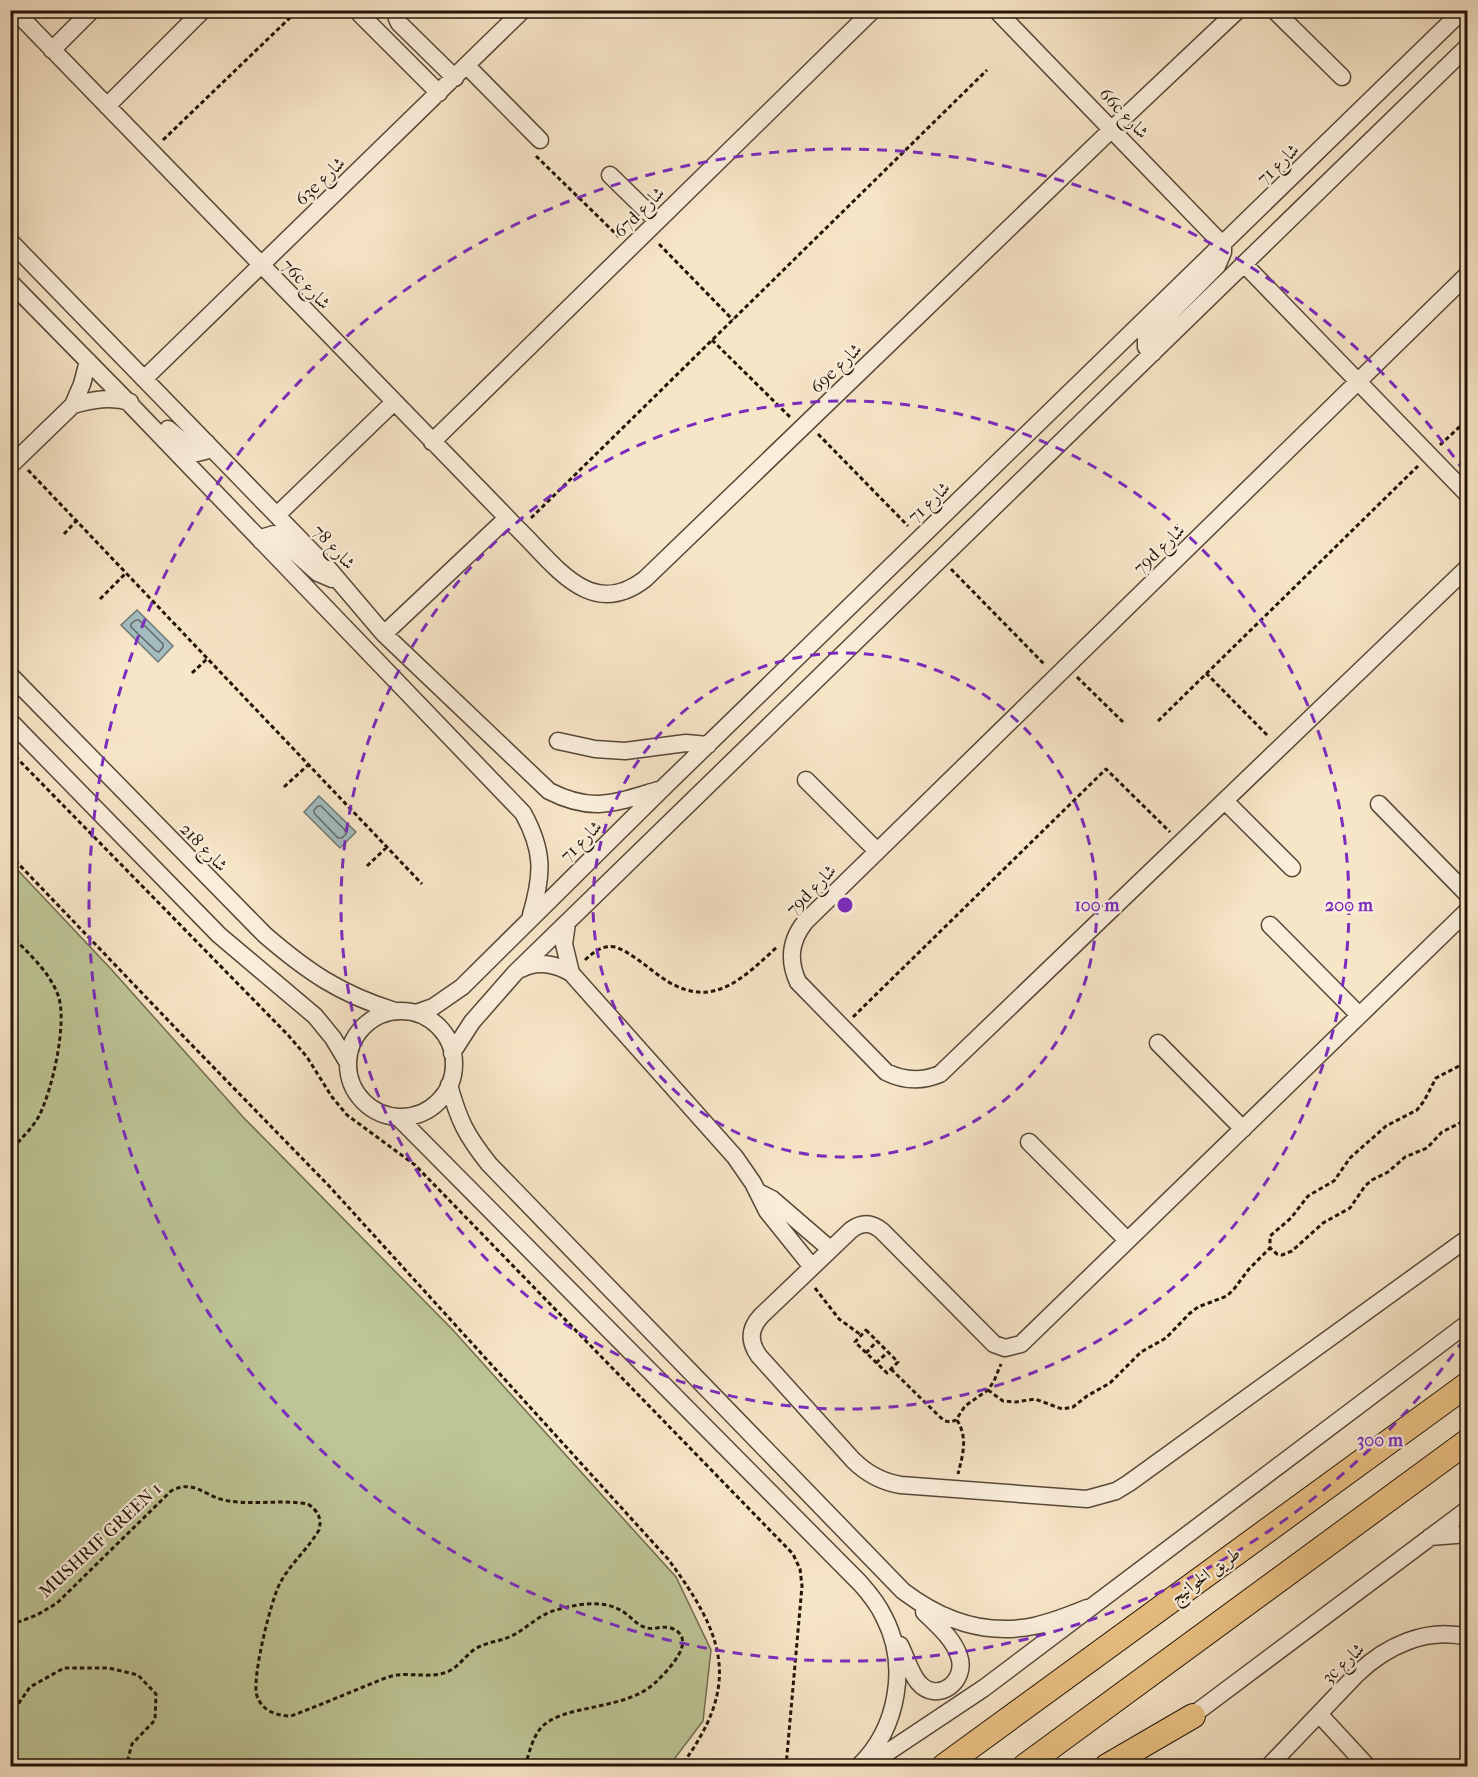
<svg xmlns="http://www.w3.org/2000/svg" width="1478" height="1777" font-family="'IM FELL French Canon',Amiri,serif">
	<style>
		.green { fill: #bdc495; stroke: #706c4e; stroke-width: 1.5 }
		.water { fill: #a2bcc0; stroke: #6f7976; stroke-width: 1.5 }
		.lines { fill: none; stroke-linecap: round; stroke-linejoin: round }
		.shore { stroke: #626864; stroke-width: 1.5 }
		.minor-casing { stroke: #574837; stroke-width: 19 }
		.highway-casing { stroke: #221407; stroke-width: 26 }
		.path { stroke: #221407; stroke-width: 3; stroke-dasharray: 4.5 3; stroke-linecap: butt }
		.minor { stroke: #faeedb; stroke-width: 16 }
		.highway { stroke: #ecc284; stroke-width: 24 }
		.ring { fill: none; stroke: #7b2cbf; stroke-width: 3; stroke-dasharray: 10 8 }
		.labels { text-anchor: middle; stroke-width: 4.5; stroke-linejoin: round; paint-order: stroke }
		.street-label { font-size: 18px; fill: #221407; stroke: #faeedb }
		.centre { fill: #7b2cbf; stroke: #faeedb; stroke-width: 3 }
		.ring-label { font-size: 18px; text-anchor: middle; font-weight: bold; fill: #7b2cbf; stroke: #faeedb; stroke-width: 4.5; stroke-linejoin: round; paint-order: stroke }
	</style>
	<rect width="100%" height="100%" fill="#f7e5c7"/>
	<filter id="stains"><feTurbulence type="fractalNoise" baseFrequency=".00333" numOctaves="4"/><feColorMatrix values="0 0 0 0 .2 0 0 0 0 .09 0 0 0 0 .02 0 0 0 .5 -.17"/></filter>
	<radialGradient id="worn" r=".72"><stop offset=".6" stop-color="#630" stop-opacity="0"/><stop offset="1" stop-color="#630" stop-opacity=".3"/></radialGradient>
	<path class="green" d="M11,863l100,106 132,148 208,211 225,249 35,73 -8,71 -34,45h-658z"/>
	<path class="water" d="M137,610l36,36 -15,16 -37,-37z
		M319,796l37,36 -16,16 -36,-36z"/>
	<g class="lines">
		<path class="shore" d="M136,620h3l24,24v3l-4,5 -3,-1 -25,-24v-3z
			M318,806h3l24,24 1,4 -4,4h-4l-24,-25v-3z"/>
		<g class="minor-casing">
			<path id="minor" d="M14,10l505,520c36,35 72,91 126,49l467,-450 126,-119
				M398,10l-1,9 2,4 56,55
				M996,10l227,235v7l-6,14 -71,72v9l7,6
				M1274,10l68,67
				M360,14l79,79
				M52,50l40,-40
				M467,66l73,74
				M107,106l96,-96
				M610,175l47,46
				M10,241l317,326 57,67 165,157c43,22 65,12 109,-1
				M1244,264l224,231
				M1468,274l-663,648c-15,19 -17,38 -7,60l88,90c18,9 35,10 54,2l528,-507
				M10,282l117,119 396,412c21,38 20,61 8,102
				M144,379l379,-369
				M73,405c19,-5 38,-9 57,-3
				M168,429l29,24 8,-2 2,-8
				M432,442l441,-432
				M10,466l63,-61 9,-21 6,-23
				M277,515l117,-113
				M261,541l3,-4 10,-3 44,39 14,6
				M384,634l123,-116
				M10,675l255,260c43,37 75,59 130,76
				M10,721l209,214 96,81 18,22 15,25
				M558,741l37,8 30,2 61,-8 22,2
				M806,780l71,71
				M1225,801l67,67
				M1379,804l89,91
				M1468,910l-447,434 -16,4 -11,-4 -112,-113c-11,-9 -20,-9 -31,-1l-90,86c-12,13 -12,26 -2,40l94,104c14,14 29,22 48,25l186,14 29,-8 13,-8 339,-245
				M567,923l-3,21 7,29
				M1270,925l89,90
				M521,969c16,-9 35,-5 50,4l164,184 18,26 14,28 45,56
				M348 1064a53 53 0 1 1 106 0a53 53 0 1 1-106 0Z
				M416,1013l17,-6 29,-20 200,-198 801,-779
				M1158,1043l85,86
				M452,1053l20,-31 43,-49 953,-927
				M449,1085c10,36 17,50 40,79l414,427c38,29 83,45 131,35 18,-4 36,-11 53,-18
				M398,1117l462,466c9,10 18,21 24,34 25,48 14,111 -25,149
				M1029,1142l98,98
				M758,1192l14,7 58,50
				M1430,1537l38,-3
				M900,1645c6,12 10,27 18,37 19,23 50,-1 41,-26 -6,-18 -22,-31 -35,-44
				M1319,1714l48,52
				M1185,1721l283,-212
				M867,1766l117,-78 484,-365
				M1269,1766l88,-92c29,-28 69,-47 111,-37"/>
		</g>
		<g class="highway-casing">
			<path id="highway" d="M944,1766l524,-382
				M1025,1766l443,-325
				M1107,1766l86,-50"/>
		</g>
		<path class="path" d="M163,140l135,-130
			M536,156l83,81
			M659,244l74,76
			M712,340l78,77
			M818,434l90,92
			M1440,445l28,-26
			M28,470l394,414
			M531,518l456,-448
			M64,534l12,-13
			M951,569l94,96
			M100,599l26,-26
			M192,673l15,-14
			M1206,673l62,63
			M1077,677l46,45
			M1158,721l260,-255
			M10,751l278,284 19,22 25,40 15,18 68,50 378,389 7,15 2,17 -16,180
			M284,787l24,-22
			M10,855l175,183 145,149 338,372c57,77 74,125 13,207
			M367,866l20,-19
			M10,934c17,18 39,37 48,61 10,27 -6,96 -19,121 -7,13 -20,24 -29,36
			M585,960c10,-9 17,-15 31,-13 19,8 34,23 51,34 47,29 77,-4 110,-34
			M853,1017l253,-248 64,63
			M1468,1054l-9,12 -23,12 -12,23 -7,9 -31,16 -36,32 -16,23 -26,15 -17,22 -21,18v12l7,6 5,1 10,-4 31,-28 27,-15 15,-22 7,-6 16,-8 17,-15 22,-9 15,-16 18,-9 8,-8
			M815,1288l24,31 22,16
			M866,1330l32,32 -11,11 -32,-31z
			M866,1353l11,-12
			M876,1363l12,-11
			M891,1369l49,48 5,4 6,1 5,-2 9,-14 23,-16 6,-9 7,-17
			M988,1390l15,11 13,1 19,-3 27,10 11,-2 14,-11 23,-13 31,-31 25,-14 23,-24 9,-7 29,-11 7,-7 15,-20 21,-21
			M957,1420c11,18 6,34 1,54
			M10,1625l27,-10 20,-12 114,-112c22,-12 32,4 53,9 27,6 56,-1 84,4 10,7 14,14 11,26 -11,19 -28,33 -39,53 -9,17 -29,97 -23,113 5,15 20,20 34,20 24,-9 48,-19 72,-29 11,-4 22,-10 34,-12 17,-2 39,4 54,-5 9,-5 15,-15 24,-21 11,-7 23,-7 34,-12 17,-7 28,-22 47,-27 21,-6 46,-11 66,1 8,5 14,13 22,16 9,4 18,-2 27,1 29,11 -4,43 -15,54 -31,30 -95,21 -116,47 -8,10 -11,25 -15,37
			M10,1716l20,-29 34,-19h45l29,7 18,19 -1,26 -23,24 -6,22
			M10,1760l2,6"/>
		<use href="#minor" class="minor"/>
		<use href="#highway" class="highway"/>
	</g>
	<g class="ring">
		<circle cx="845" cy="905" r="252"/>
		<circle cx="845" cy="905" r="504"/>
		<path d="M1464 1339A756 756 0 1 1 1464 471"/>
	</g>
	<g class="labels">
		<g class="street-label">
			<text transform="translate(1124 113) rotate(46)" y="6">66c شارع</text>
			<text transform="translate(1278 164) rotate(-44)" y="6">شارع 71</text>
			<text transform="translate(320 181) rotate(-44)" y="6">63e شارع</text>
			<text transform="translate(639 212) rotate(-45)" y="6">67d شارع</text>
			<text transform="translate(306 284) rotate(46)" y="6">76c شارع</text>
			<text transform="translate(836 368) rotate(-44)" y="6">69e شارع</text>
			<text transform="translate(929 502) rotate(-44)" y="6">شارع 71</text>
			<text transform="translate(334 547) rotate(47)" y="6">شارع 78</text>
			<text transform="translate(1159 549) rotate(-44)" y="6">79d شارع</text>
			<text transform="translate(581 841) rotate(-45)" y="6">شارع 71</text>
			<text transform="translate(204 847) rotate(46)" y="6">شارع 218</text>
			<text transform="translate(811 890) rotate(-46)" y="6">79d شارع</text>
			<text transform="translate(100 1540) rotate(-43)" y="6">MUSHRIF GREEN 1</text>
			<text transform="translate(1205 1575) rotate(-36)" y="6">طريق الخوانيج</text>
			<text transform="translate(1343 1663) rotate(-43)" y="6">3c شارع</text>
		</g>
	</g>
	<circle cx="845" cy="905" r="9" class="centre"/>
	<g class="ring-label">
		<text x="1097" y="911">100 m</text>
		<text x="1349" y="911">200 m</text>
		<text x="1380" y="1446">300 m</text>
	</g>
	<rect width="1478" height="1777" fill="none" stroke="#f7e5c7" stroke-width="36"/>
	<rect x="12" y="12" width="1454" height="1753" fill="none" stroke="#221407" stroke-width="3"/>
	<rect x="18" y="18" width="1442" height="1741" fill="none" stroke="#221407" stroke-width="1.5"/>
	<rect width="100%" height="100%" filter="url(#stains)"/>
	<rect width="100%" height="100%" fill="url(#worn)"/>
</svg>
